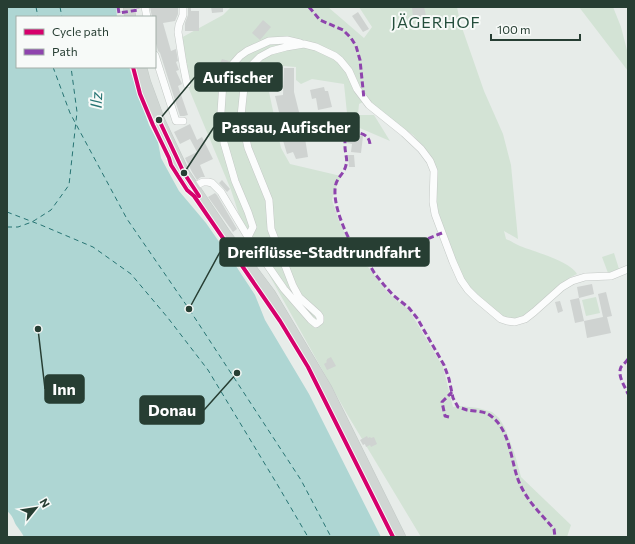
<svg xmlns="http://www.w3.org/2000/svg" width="635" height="544" font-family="Commissioner,sans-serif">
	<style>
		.green { fill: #d3e3d5 }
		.water { fill: #aed6d3 }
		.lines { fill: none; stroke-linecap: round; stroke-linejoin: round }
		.ferry { stroke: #277473; stroke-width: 1; stroke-dasharray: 5 4; stroke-linecap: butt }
		.building { fill: #cfd3d1 }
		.minor-casing { stroke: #c4c9c6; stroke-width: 8 }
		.primary-casing { stroke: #c3cac6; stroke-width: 12 }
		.minor { stroke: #fbfcfc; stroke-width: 7 }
		.primary { stroke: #d0d6d3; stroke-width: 11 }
		.quiet { stroke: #8e44ad; stroke-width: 3; stroke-dasharray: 6 3; stroke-linecap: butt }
		.cycleway-casing { stroke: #f7faf8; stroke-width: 6 }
		.cycleway { stroke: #d6006c; stroke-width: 4 }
		.labels { text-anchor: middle; stroke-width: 4; stroke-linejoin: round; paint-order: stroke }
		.neighbourhood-label { font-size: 16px; letter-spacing: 1px; fill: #244e3c; stroke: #f7faf8 }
		.water-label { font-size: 16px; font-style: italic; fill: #277473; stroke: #f7faf8 }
		.leader { fill: none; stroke: #273e33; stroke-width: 1.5 }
		.callout-dot { fill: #273e33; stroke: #f7faf8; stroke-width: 1.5 }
		.callout { fill: #273e33; stroke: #273e33; stroke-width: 1.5 }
		.callout-label { font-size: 16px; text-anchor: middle; font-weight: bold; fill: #fff }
	</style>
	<rect width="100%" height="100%" fill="#e7ece9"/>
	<path class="green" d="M231,7h97l36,31 8,-11 -13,-20h98l3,15 24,69 19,43 8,31 7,74 -14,-8 2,8c5,2 9,5 14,7 15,6 50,15 57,28l-8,4 -12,10 -29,26 -9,4 -9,1 -7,-2 -24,-21 -14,-14 -7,-14 -20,-54 -3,-21 1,-10 -11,-34 -12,-14 -13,-9 -33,-26 -8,4 -1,11h16l16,26 -42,-18 -4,-39 -32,-5 -11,5 -5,-4v-13l-13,-1 -8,11v8l-6,7 12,56 9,16 51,12 -7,16 -2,8 7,21 17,36 5,6 7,4 21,27 20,16 34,57 10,40 8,-1 17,2 14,4 7,6 6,10 10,27 6,22 50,48 -4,12h-146l-74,-123 -103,-184 -13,-40 -42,-101 -10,-50 44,-24z
		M579,7h34l8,20 7,27v17z
		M614,253l5,16 -11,4 -6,-16z
		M596,297l4,16 -14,3 -4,-16z"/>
	<path class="water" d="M7,7h109l1,10h-100v50h112l20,58 9,17 3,16 18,33 27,32 30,43 19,29 10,25 44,74 72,143h-357c-2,-4 -5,-8 -8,-12 -3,-6 -3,-9 -9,-14z"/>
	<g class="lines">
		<path class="ferry" d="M36,7l2,10
			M60,7l2,10
			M53,67l17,46 57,106 62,90 112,171 30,57
			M7,212l34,13 52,22 38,27 37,44 40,52 69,114 31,53
			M7,227h11l14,-5 19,-12 18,-25 8,-73 -6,-45"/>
	</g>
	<path class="building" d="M150,7h28v7l-3,7 -12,2 8,28 5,-2 2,12 -2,1 3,8 -3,1 6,13 -4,2 10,29 -4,1h-4l-20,-63 -2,-2 -3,-11v-23h-3z
		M188,7h3v4h8v20h-14v-8l3,-8z
		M211,7h12v5l-11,1z
		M412,7h12l2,9 -13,2z
		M358,12l11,17 -6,3 -11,-16z
		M263,20l8,7 -11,13 -8,-7z
		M222,59l7,2 -4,6 -6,-2z
		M284,68h10v24l10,40 4,25 -12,2 -3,-7 -6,2 -5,-17 3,-1 -10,-40 8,-1z
		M324,87l1,4h3l4,16 -14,3 -2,-12 -4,1 -2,-9z
		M190,124l7,16 5,-3 11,22 -13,6 5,12h-4l-4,3 -5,-8 -7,-14 12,-6 -7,-13 -10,5 -6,-12z
		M348,134l15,2 -2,17 -10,-1 1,-8 -5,-1z
		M348,155h6l1,12h-6z
		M222,180l8,9 -3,3 -8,-9z
		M215,193l2,2 20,34 -4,3 -25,-35z
		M592,284l2,10 -15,4 -2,-11z
		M606,292l6,24 -5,1 4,16 -24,5 -3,-17 19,-4 -5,-23z
		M579,298l5,23 -9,2 -5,-23z
		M560,301l3,10 -5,2 -3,-11z
		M331,357l5,9 -9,4 -3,-6 3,-2 -1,-1 1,-1v-1z
		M367,436l1,2 2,-1 1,1 3,-1 3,7 -6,3 -1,-2 -4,2 -1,-3 -2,1 -3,-5z"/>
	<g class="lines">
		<g class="minor-casing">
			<path id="minor" d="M145,7l2,10
				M183,7v8l-4,10 -1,7 5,32 4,20
				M155,55l21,66h7
				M193,187l10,-5h5l4,1 9,9 27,45 36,52 27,31 5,4 4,-3v-4l-2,-3 -19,-17 -6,-11 -22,-57 -2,-29 -21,-52 -7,-32 3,-29 3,-13 5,-9 8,-8 11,-6 15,-4 18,-3 12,3 19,9 5,4 9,11 8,18 12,16 35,28 17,16 9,12 4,10 -1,31 2,12 18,48 8,18 7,10 8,8 25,21 6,2 8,1 10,-3 9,-7 28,-25 10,-6 13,-4 26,-1 17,-7
				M248,237l5,-10 -5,-15 -13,-31 -11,-38 -3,-31 2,-30 9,-17 8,-9 7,-5 22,-10 18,-1 13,3"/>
		</g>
		<g class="primary-casing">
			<path id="primary" d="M129,7l1,10
				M141,67l4,15 14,38 25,53 41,61 45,60 56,94 74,149"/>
		</g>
		<use href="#minor" class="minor"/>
		<use href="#primary" class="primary"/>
		<path class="quiet" d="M118,7l1,6 19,-3v-3
			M309,7l11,13 23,10 8,8 5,8 4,14 4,39
			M442,233l-35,14 -33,11 -13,3 8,3 6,10 9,11 9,10 16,13 8,10 27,47 5,14 4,19 5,9c3,1 6,2 9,3 6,1 15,1 21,4 23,14 22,46 31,68 8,19 22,32 35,47l1,8
			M361,261c-11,-19 -27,-49 -26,-71 0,-12 9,-15 11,-25 2,-5 -1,-12 -1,-18 0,-5 0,-10 0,-15 10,0 24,0 25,12
			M628,359c-2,3 -5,6 -7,8 -4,9 4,19 7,27
			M449,417l-4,-1 -3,-14 10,-10"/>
		<g class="cycleway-casing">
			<path id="cycleway" d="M133,67l7,27 13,31 16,33 2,7 16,25 7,6 86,125 28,46 85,170
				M159,120l25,53 15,23"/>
		</g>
		<use href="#cycleway" class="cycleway"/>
	</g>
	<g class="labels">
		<g class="neighbourhood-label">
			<text x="436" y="28">JÄGERHOF</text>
		</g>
		<g class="water-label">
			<text transform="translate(96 100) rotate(-88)" y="6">Ilz</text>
		</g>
	</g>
	<path class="leader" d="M159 120L195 77M184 173L214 127M189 309L220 252M38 329L45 389M237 373L204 410"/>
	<g class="callout-dot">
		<circle cx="159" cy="120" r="4"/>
		<circle cx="184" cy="173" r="4"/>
		<circle cx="189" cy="309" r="4"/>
		<circle cx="38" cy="329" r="4"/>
		<circle cx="237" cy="373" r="4"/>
	</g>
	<g class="callout">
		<rect x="195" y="63" width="87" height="28" rx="4"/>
		<rect x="214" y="113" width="145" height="28" rx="4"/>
		<rect x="220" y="238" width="209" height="28" rx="4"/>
		<rect x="45" y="375" width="39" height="28" rx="4"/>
		<rect x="140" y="396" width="64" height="28" rx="4"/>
	</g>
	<g class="callout-label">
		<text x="238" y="83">Aufischer</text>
		<text x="286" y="133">Passau, Aufischer</text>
		<text x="324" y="258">Dreiflüsse-Stadtrundfahrt</text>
		<text x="64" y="395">Inn</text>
		<text x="172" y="416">Donau</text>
	</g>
	<rect width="635" height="544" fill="none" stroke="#273e33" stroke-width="16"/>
	<rect x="16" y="16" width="140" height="52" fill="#f7faf8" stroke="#a4afa9"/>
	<rect x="24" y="29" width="20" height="6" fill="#d6006c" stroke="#a4afa9"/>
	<text x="52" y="36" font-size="12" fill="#273e33">Cycle path</text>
	<rect x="24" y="49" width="20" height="6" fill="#8e44ad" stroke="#a4afa9"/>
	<text x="52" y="56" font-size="12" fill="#273e33">Path</text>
	<g transform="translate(36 508) rotate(60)" stroke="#f7faf8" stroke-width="3" paint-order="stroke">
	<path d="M0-3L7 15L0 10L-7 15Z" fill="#273e33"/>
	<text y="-6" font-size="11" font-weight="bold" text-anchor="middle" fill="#273e33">N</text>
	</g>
	<path d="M491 34v6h89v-6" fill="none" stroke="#273e33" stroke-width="2"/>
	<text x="497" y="34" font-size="12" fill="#273e33" stroke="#f7faf8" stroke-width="3" paint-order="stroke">100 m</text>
</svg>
